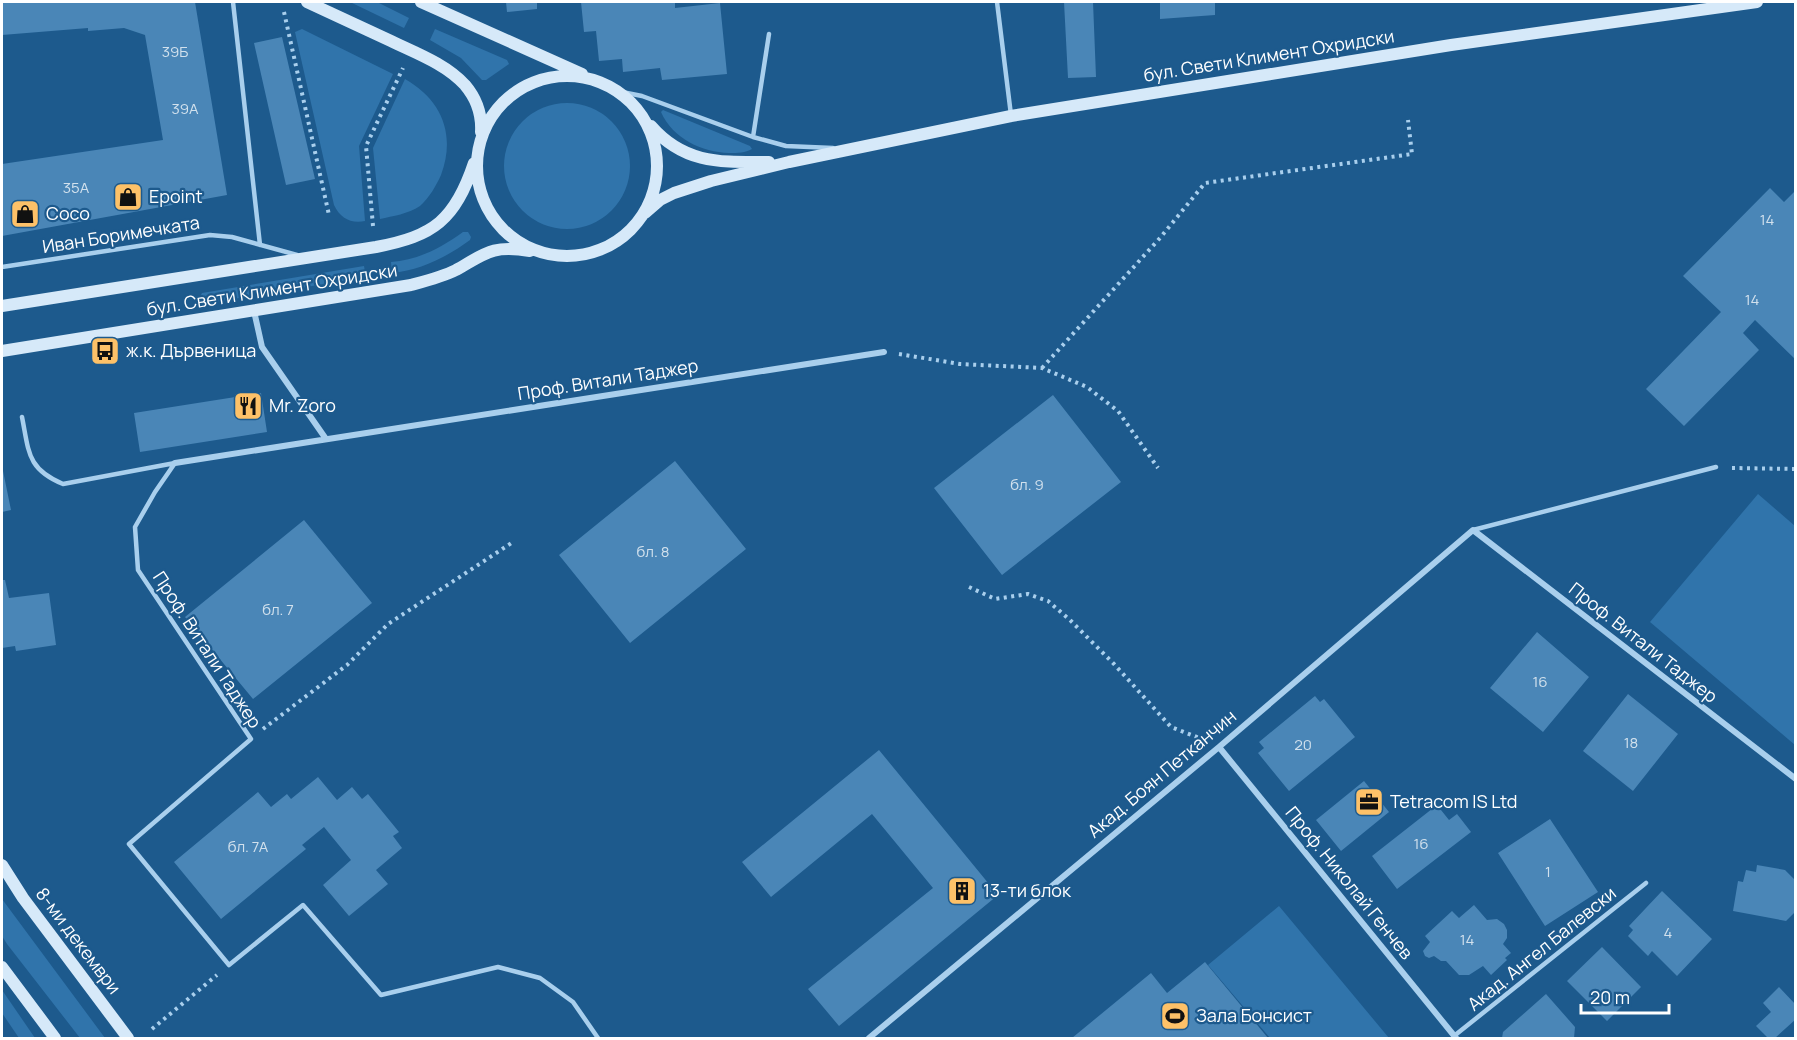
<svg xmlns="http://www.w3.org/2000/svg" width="1797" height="1040" font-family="Manrope,sans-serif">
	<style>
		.green { fill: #3074ab }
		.building { fill: #4a86b7 }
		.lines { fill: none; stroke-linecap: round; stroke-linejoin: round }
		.path { stroke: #a9cfed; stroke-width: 4; stroke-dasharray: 3 4.5; stroke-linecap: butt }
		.lane { stroke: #a9cfed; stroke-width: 4.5 }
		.street { stroke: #a9cfed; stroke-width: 6 }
		.secondary { stroke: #d6e9f9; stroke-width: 12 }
		.labels { text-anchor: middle; stroke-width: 4.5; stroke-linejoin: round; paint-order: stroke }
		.number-label { font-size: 15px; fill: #d2e1ed }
		.street-label { font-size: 18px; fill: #fff; stroke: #1d5a8d }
		.poi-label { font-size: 18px; fill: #fff; stroke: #1d5a8d; text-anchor: start }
	</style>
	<rect width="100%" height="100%" fill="#1d5a8d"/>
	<path class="green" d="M350,2h27l32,16 -5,10z
		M302,29l91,45 -34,72 6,75c-14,3 -25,-3 -31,-16l-39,-173z
		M435,29l72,31 2,4 -23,16h-4l-21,-22 -31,-18z
		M405,79c37,21 51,56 36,96 -5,11 -12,23 -21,31 -12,8 -27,10 -40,13l-7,-71z
		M504 166a63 63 0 1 1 126 0a63 63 0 1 1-126 0Z
		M663,110l87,36 2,3c-7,4 -14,4 -23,4 -27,-1 -56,-14 -68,-41z
		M463,232h5l3,5 -1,3c-23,17 -49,30 -78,33l-1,-11c27,-2 50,-14 72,-30z
		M364,266l2,11 -162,27 -5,-5 3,-6z
		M1758,494l37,32v219l-145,-123z
		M2,899l103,139h-25l-73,-94 -5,-8z
		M1279,906l110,132h-119l-62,-73z
		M2,990l33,48h-16l-17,-25z"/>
	<path class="building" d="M2,2h193l32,193 -225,41v-72l161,-24 -18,-105 -21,-7 -36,3v-3l-86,7z
		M506,2h31v7l-30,3z
		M581,2h94v6l45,-5 7,71 -65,6 -2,-12 -37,4 -1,-13 -23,2 -3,-30 -12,1z
		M1064,2h29l3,75 -28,1z
		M1160,2h55v13l-55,4z
		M282,37l33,142 -29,6 -32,-142z
		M1770,188l14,14 12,-12v170l-41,-40 -12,13 16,17 -75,76 -38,-37 75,-77 -38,-36z
		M261,393l6,39 -127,20 -6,-39z
		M1053,395l68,87 -119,93 -68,-87z
		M675,461l71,88 -116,94 -71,-88z
		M2,466l9,44 -9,2z
		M304,520l68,83 -119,96 -68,-82z
		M2,580h3l4,18 40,-5 7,52 -40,6 -1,-5 -13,2z
		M1537,632l52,45 -46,55 -53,-44z
		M1628,694l50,40 -45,57 -50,-40z
		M1315,696l5,6 4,-3 31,38 -66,54 -31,-38 6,-5 -5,-6z
		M879,750l119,145 -159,131 -31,-37 125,-101 -61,-74 -101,83 -29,-35z
		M318,777l19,23 15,-13 10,12 6,-5 31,38 -6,4 9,12 -26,22 12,14 -39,32 -26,-31 28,-25 -27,-33 -22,18 4,4 -85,70 -47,-57 84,-70 13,15 16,-13 4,5z
		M1364,781l25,31 -48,39 -25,-31z
		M1437,805l12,15 8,-6 14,18 -74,57 -25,-33z
		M1550,819l48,73 -53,34 -47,-73z
		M1757,865l28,5 11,11v30l-10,10 -53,-10 5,-30 5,1 3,-12 10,2z
		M1662,891l50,48 -35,37 -25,-25 -4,5 -20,-20 5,-6 -4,-4z
		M1474,905l13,15 10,-1 7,5 3,6v8l-4,6 8,9 -6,5 2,2 -16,15 -8,-9 -14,9h-10l-13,-14h-5l-7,-5 -5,2 -4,-2 -2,-5 7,-9 -5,-6 27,-25 7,7z
		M1602,947l39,40 -34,34 -40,-40z
		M1205,962l63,76h-196l79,-65 16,20z
		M1779,987l17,18v14l-21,19h-7l-12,-12 15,-14 -8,-9z
		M1546,994l29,33 -1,11h-72l1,-6z"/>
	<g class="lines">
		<path class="path" d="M284,12l45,203
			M373,226l-7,-80 37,-78
			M899,354l61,10 82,4 45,19 31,24 40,57
			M1042,368l118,-130 45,-55 207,-29 -4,-34
			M1732,468l64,1
			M969,587l26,12 33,-5 20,7 22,19 44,44 57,63 31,12
			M263,729l84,-64 41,-41 125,-82
			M152,1029l65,-54"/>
		<path class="lane" d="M233,2l27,243
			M997,2l14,113
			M617,91l25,5 111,41 33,9 47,2
			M753,137l16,-103
			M2,267l208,-32 22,2 65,18
			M22,417c7,35 5,52 41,67l112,-21
			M175,463l-20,29 -20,35 3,43 113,169 -122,105 100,121 74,-60 78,90 117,-28 42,11 33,24 25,36
			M1473,530l243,-63
			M1454,1036l192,-153"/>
		<path class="street" d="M254,311l8,36 64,92
			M175,463l709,-111
			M1219,747l237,291
			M869,1038l350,-291 254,-217 323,249"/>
		<path class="secondary" d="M307,2c28,13 56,26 84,39 25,12 55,23 74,44 11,13 17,30 16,47
			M421,2l161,72
			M477 166a90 90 0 1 1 180 0a90 90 0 1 1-180 0Z
			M651,126c34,39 71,36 118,36
			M645,213l15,-13 14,-7 37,-12 78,-19 222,-46 440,-71 306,-43
			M2,306l374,-59c58,-11 79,-27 98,-84
			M2,351l409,-66c15,-4 31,-8 45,-15 30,-17 36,-25 74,-19
			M2,865l21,33 105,140
			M2,967l53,71"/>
	</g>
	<defs>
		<g id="shop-square" transform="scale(1.5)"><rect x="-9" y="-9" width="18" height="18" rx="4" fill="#fdc168" stroke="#1d5a8d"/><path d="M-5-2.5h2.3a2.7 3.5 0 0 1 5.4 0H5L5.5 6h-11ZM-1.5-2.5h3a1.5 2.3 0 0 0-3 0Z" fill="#111"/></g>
		<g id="bus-square" transform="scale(1.5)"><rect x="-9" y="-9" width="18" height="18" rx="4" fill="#fdc168" stroke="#1d5a8d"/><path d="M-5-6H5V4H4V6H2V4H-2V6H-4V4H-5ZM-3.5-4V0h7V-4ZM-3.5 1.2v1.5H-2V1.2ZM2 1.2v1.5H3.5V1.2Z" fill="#111"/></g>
		<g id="restaurant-square" transform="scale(1.5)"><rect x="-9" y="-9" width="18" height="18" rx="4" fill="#fdc168" stroke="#1d5a8d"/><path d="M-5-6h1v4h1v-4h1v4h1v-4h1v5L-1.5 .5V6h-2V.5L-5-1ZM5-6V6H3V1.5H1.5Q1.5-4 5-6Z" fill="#111"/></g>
		<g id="office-square" transform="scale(1.5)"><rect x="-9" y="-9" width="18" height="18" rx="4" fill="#fdc168" stroke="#1d5a8d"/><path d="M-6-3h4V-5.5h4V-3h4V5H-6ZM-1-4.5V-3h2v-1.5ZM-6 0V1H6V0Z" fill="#111"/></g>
		<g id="building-square" transform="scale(1.5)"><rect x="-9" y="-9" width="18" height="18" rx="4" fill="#fdc168" stroke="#1d5a8d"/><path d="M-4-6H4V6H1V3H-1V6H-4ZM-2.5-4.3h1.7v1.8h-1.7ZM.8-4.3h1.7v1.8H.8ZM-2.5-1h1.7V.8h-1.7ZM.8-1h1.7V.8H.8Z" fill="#111"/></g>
		<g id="stadium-square" transform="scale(1.5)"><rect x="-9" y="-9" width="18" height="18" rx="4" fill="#fdc168" stroke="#1d5a8d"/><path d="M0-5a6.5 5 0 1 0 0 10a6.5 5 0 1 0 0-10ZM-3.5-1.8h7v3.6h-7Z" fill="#111"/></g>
	</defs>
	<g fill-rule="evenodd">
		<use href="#shop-square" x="128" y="197"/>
		<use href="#shop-square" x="25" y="214"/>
		<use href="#bus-square" x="105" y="351"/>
		<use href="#restaurant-square" x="248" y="406"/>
		<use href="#office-square" x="1369" y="802"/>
		<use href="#building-square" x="962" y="891"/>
		<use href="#stadium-square" x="1175" y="1016"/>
	</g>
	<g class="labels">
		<g class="number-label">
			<text x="175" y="57">39Б</text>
			<text x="185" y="114">39А</text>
			<text x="76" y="193">35А</text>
			<text x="1767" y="225">14</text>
			<text x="1752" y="305">14</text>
			<text x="1027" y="490">бл. 9</text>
			<text x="653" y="557">бл. 8</text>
			<text x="278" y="615">бл. 7</text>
			<text x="1540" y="687">16</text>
			<text x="1631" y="748">18</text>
			<text x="1303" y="750">20</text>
			<text x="1421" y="849">16</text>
			<text x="248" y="852">бл. 7А</text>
			<text x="1548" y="877">1</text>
			<text x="1668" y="938">4</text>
			<text x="1467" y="945">14</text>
		</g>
		<g class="street-label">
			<text transform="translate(1269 56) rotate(-9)" y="6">бул. Свети Климент Охридски</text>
			<text transform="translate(121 235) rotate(-9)" y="6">Иван Боримечката</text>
			<text transform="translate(272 290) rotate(-9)" y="6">бул. Свети Климент Охридски</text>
			<text transform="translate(608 380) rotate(-9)" y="6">Проф. Витали Таджер</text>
			<text transform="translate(1643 643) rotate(38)" y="6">Проф. Витали Таджер</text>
			<text transform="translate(207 650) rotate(57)" y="6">Проф. Витали Таджер</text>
			<text transform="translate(1162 774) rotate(-40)" y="6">Акад. Боян Петканчин</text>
			<text transform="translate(1349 883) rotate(51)" y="6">Проф. Николай Генчев</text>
			<text transform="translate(78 941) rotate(53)" y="6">8-ми декември</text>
			<text transform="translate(1542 949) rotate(-39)" y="6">Акад. Ангел Балевски</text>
		</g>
		<g class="poi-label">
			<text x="149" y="203">Epoint</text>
			<text x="46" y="220">Coco</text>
			<text x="126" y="357">ж.к. Дървеница</text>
			<text x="269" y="412">Mr. Zoro</text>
			<text x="1390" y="808">Tetracom IS Ltd</text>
			<text x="983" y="897">13-ти блок</text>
			<text x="1196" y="1022">Зала Бонсист</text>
		</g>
	</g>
	<rect width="1797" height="1040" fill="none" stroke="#ffffff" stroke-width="6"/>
	<path d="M1581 1004v9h88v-9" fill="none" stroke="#ffffff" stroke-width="3"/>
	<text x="1590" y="1004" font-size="18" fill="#ffffff" stroke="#1d5a8d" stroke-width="4.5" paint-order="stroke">20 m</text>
</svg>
